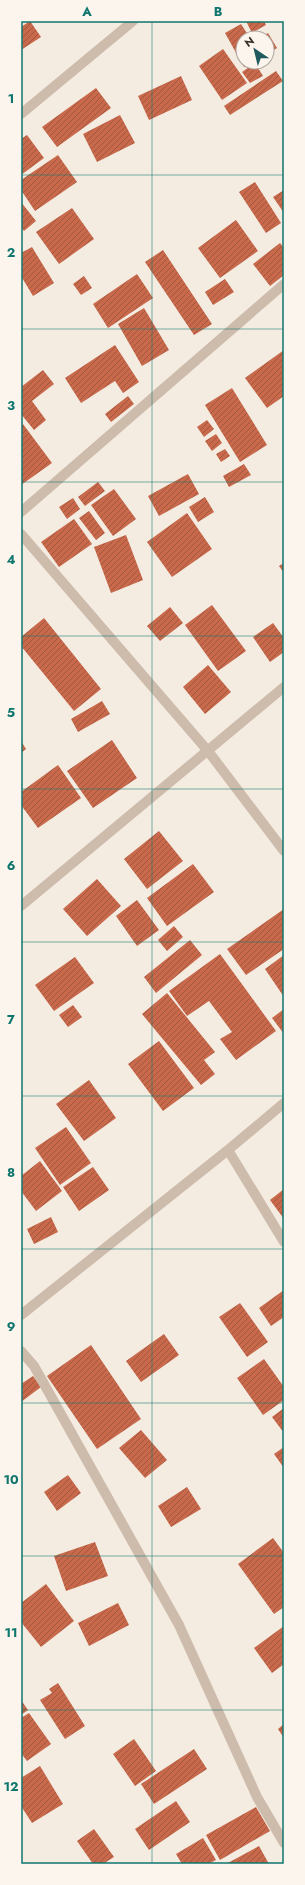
<svg xmlns="http://www.w3.org/2000/svg" width="305" height="1885" font-family="Jost,sans-serif">
	<style>
		.building { fill: url(#building-hatch) }
		.lines { fill: none; stroke-linecap: round; stroke-linejoin: round }
		.street { stroke: #cdbbac; stroke-width: 10 }
		.grid { fill: none; stroke: #0f766e; stroke-width: 1; stroke-opacity: 0.55 }
		.neatline { fill: none; stroke: #0f766e; stroke-width: 1.5 }
		.grid-label { font-size: 13px; text-anchor: middle; font-weight: bold; fill: #0f766e }
	</style>
	<defs>
		<pattern id="building-hatch" width="6" height="6" patternUnits="userSpaceOnUse"><rect width="6" height="6" fill="#c8694b"/><path d="M-1 1l2-2M0 6l6-6M5 7l2-2" fill="none" stroke="#a4573f"/></pattern>
	</defs>
	<rect width="100%" height="100%" fill="#f4ebe1"/>
	<path class="building" d="M30,21l11,16 -20,13v-23z
		M246,21h18l2,4 -14,8z
		M241,24l9,14h-7v24h10l-9,5 -19,-34z
		M268,33l9,15 -10,6v-16h-7z
		M223,49l24,34 -25,17 -23,-34z
		M255,63l8,13 -13,7 -8,-11z
		M276,71l7,10 -53,34 -6,-9z
		M181,76l11,24 -43,20 -11,-24z
		M96,88l15,20 -54,39 -15,-20z
		M120,115l15,28 -38,19 -14,-28z
		M27,135l17,23 -23,17v-36z
		M58,155l19,27 -42,29 -14,-21v-10z
		M255,182l26,41 -15,10 -27,-41z
		M284,190v23l-11,-16z
		M21,202l15,19 -12,10 -3,-4z
		M72,208l22,31 -35,25 -23,-32z
		M236,220l22,31 -38,27 -22,-30z
		M280,243l4,5v27l-14,11 -17,-22z
		M32,247l22,36 -21,13 -12,-20v-23z
		M163,250l49,74 -18,11 -49,-73z
		M137,274l16,24 -45,30 -15,-24z
		M84,276l8,12 -11,7 -8,-11z
		M225,279l9,13 -21,13 -8,-13z
		M144,308l25,42 -27,16 -24,-42z
		M115,345l24,37 -16,11 -8,-12 -34,22 -16,-25z
		M284,350v46l-17,12 -22,-30z
		M43,370l11,14 -22,17 14,19 -12,10 -13,-16v-27z
		M232,388l35,57 -27,17 -35,-57z
		M128,396l6,8 -23,18 -6,-8z
		M207,420l7,9 -10,8 -7,-10z
		M23,424l29,39 -31,22v-59z
		M216,434l6,9 -10,8 -7,-10z
		M225,449l5,7 -9,6 -5,-8z
		M244,464l7,11 -22,12 -6,-11z
		M188,474l11,20 -40,22 -11,-20z
		M98,482l7,9 -20,15 -7,-9z
		M114,489l22,30 -23,17 -22,-31z
		M205,497l9,15 -16,10 -9,-15z
		M73,498l7,11 -13,10 -8,-12z
		M89,511l16,22 -9,7 -17,-22z
		M187,513l25,36 -40,28 -25,-35z
		M74,519l18,25 -33,23 -18,-25z
		M126,535l17,45 -32,13 -17,-46z
		M284,563v10l-5,-7z
		M212,605l34,46 -28,20 -33,-46z
		M170,607l13,16 -23,18 -13,-15z
		M44,618l57,71 -27,22 -53,-65v-9z
		M273,623l11,15v14l-14,10 -17,-25z
		M208,665l23,27 -26,22 -22,-27z
		M102,701l8,13 -32,18 -7,-13z
		M112,740l25,38 -44,30 -26,-37z
		M21,741l5,8 -5,4z
		M58,765l23,33 -43,30 -17,-23v-13z
		M159,831l24,30 -36,28 -23,-30z
		M193,864l21,28 -47,34 -20,-28z
		M97,879l24,27 -34,30 -24,-27z
		M137,900l22,30 -22,16 -21,-30z
		M284,909v40l-38,26 -19,-26z
		M174,926l9,11 -16,14 -9,-11z
		M190,940l12,15 -46,38 -12,-16z
		M220,954l56,77 -40,29 -16,-21 12,-7 -23,-31 -22,15 -18,-25z
		M284,955v42l-19,-28z
		M75,957l19,26 -40,28 -19,-26z
		M167,993l48,59 -11,8 11,14 -14,11 -59,-71z
		M73,1005l9,12 -14,10 -9,-12z
		M284,1009v25l-12,-16z
		M159,1041l35,47 -31,23 -35,-47z
		M89,1080l27,38 -32,23 -28,-37z
		M66,1127l25,36 -31,22 -25,-37z
		M40,1161l22,30 -26,20 -15,-20v-15z
		M93,1167l16,23 -30,21 -16,-24z
		M284,1189v30l-14,-19z
		M51,1217l7,15 -24,12 -7,-15z
		M284,1290v27l-13,9 -12,-18z
		M240,1303l28,39 -21,15 -28,-40z
		M164,1334l15,21 -38,27 -15,-21z
		M91,1345l50,74 -44,30 -50,-73z
		M264,1359l20,28v13l-21,15 -26,-37z
		M33,1376l8,11 -20,15v-18z
		M284,1408v25l-12,-16z
		M141,1430l26,30 -22,18 -26,-30z
		M284,1447v21l-10,-14z
		M68,1475l13,18 -24,18 -13,-19z
		M187,1487l14,22 -30,18 -13,-21z
		M273,1538l11,15v54l-10,7 -36,-50z
		M95,1542l13,34 -42,15 -12,-35z
		M46,1584l28,37 -33,26 -20,-25v-19z
		M118,1603l11,22 -40,21 -11,-23z
		M284,1626v38l-12,9 -18,-25z
		M58,1683l27,43 -20,13 -25,-39 12,-7 -3,-4z
		M21,1700l7,10 -7,5z
		M29,1713l22,31 -24,17 -6,-8v-35z
		M284,1724v14l-6,-9z
		M134,1739l22,32 -21,15 -22,-32z
		M194,1749l13,20 -53,35 -13,-20z
		M40,1766l23,38 -31,19 -11,-17v-28z
		M176,1801l14,21 -41,28 -14,-21z
		M256,1807l14,24 -50,29 -14,-25z
		M94,1829l20,28 -11,7h-10l-16,-23z
		M203,1838l13,22 -8,4h-26l-6,-10z
		M259,1846l10,18h-43z"/>
	<g class="lines">
		<path class="street" d="M21,114l112,-93
			M21,512l263,-228
			M21,534l187,217 76,100
			M21,906l263,-219
			M228,1150l56,92
			M21,1315l207,-165 56,-47
			M21,1351l13,15 145,259 78,172 27,46"/>
	</g>
	<path class="grid" d="M152,21v1843M21,175h263M21,329h263M21,482h263M21,636h263M21,789h263M21,942h263M21,1096h263M21,1249h263M21,1403h263M21,1556h263M21,1710h263"/>
	<rect width="305" height="1885" fill="none" stroke="#fbf5ee" stroke-width="44"/>
	<g transform="translate(255 50) rotate(325)"><circle r="19" fill="#fbf5ee" stroke="#aea6a0"/>
	<path d="M0-3L7 15L0 10L-7 15Z" fill="#1f5a5e"/>
	<text y="-6" font-size="11" font-weight="bold" text-anchor="middle" fill="#3b302b">N</text>
	</g>
	<rect x="22" y="22" width="261" height="1841" class="neatline"/>
	<g class="grid-label">
		<text x="87" y="16">A</text>
		<text x="218" y="16">B</text>
		<text x="11" y="103">1</text>
		<text x="11" y="257">2</text>
		<text x="11" y="410">3</text>
		<text x="11" y="564">4</text>
		<text x="11" y="717">5</text>
		<text x="11" y="870">6</text>
		<text x="11" y="1024">7</text>
		<text x="11" y="1177">8</text>
		<text x="11" y="1331">9</text>
		<text x="11" y="1484">10</text>
		<text x="11" y="1637">11</text>
		<text x="11" y="1791">12</text>
	</g>
</svg>
